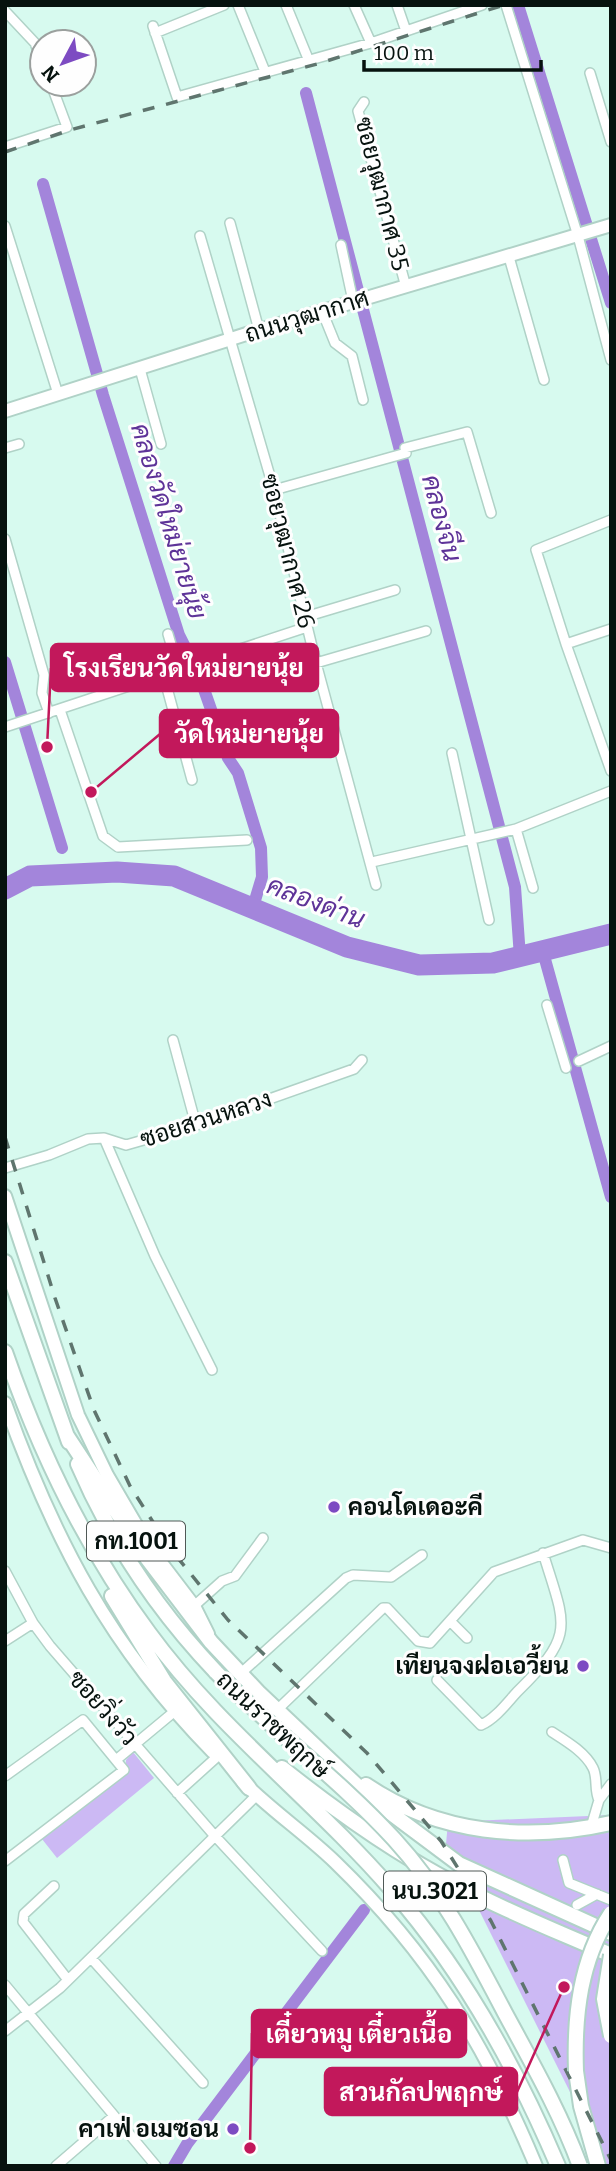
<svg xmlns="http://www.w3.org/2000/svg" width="616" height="2171" font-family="Bitter,Sarabun,serif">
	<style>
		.green { fill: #ccb9f4 }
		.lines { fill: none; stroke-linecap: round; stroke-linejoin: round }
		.canal { stroke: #a385db; stroke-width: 12 }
		.river { stroke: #a385db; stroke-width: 21 }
		.minor-casing { stroke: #b0d2c7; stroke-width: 12 }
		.secondary-casing { stroke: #b0d2c7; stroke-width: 16 }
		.primary-casing { stroke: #b0d2c7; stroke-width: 18 }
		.minor { stroke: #fff; stroke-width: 9 }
		.secondary { stroke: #fff; stroke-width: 12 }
		.primary { stroke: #fff; stroke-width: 14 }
		.rail { stroke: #5f756e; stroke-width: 3.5; stroke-dasharray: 12 12; stroke-linecap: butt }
		.primary-bridge-casing { stroke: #b0d2c7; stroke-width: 18; stroke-linecap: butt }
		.primary-bridge { stroke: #fff; stroke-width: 14 }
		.poi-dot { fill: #7d4bc2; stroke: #fefefe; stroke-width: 2.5 }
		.labels { text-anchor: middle; stroke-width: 6; stroke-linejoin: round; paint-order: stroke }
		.shield { fill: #fefefe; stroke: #505956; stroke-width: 2 }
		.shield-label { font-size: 23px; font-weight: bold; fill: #06120e }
		.street-label { font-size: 24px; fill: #06120e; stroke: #fefefe }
		.poi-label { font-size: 24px; font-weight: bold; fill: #06120e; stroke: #fefefe; text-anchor: end }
		.water-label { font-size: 26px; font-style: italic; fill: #5e3398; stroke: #fefefe }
		.leader { fill: none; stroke: #c2185b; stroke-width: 2.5 }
		.callout-dot { fill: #c2185b; stroke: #fefefe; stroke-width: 2.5 }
		.callout { fill: #c2185b; stroke: #c2185b; stroke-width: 2.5 }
		.callout-label { font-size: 26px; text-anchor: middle; font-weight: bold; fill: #fff }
	</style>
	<rect width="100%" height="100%" fill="#d7faef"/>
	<path class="green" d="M133,1752l21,26 -97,80 -15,-19 83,-65 1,-14z
		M611,1815v351h-4l-128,-256 -34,-55 3,-33z"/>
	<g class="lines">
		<path class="canal" d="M518,5l93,298
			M306,93l209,794 5,70
			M43,184l60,211 76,240 20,40 29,83 10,15 23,75 1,29 -9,30
			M5,662l57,186
			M543,952l68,245
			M174,2166l13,-22 177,-234"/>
		<path class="river" d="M5,889l25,-13 87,-4 57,4 173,71 72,18 74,-2 118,-29"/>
		<g class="minor-casing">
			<path id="minor" d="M238,5l28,69
				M286,5l23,56
				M354,5l17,38
				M397,5l9,26
				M506,5l72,231 33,124
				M5,11l30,32 7,18
				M153,26l24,71 194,-54 111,-38
				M155,33l69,-28
				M590,73l21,69
				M364,102l-6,9 48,176
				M5,147l62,-20 -16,-43
				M230,223l29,107
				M5,226l53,168
				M200,236l74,254 42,173 60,222
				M341,245l12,56
				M509,257l35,123
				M322,311l13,32 17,13 11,44
				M140,369l21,75
				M5,448l14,-4
				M274,490l132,-37 -1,-5 62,-16 24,81
				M5,539l39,136 -2,18 7,20
				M305,617l90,-27
				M611,629l-45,15 45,127
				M168,634l11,38
				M566,644l-30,-94 75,-30
				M316,663l110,-32
				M164,677l28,103
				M60,710l43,126 15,11 129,-7
				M5,727l302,-100
				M452,753l37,167
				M516,829l17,59
				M372,862l144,-33 95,-38
				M547,1005l19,63
				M173,1040l23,85
				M579,1061l32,-15
				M104,1138l51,118 57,114
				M5,1168l44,-13 39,-16 16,-1 22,7 70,-20 158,-56 8,-9
				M5,1571l28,52 17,23 164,189 108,116
				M194,1606l28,-25 13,-5 28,-38
				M450,1621l17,17
				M5,1641l28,-18
				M240,1674l106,-96 7,-3 38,2 31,-22
				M437,1680l44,45c14,-6 26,-22 36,-33 59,-58 49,-65 26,-139
				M277,1710l106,-102h4l31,33 12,2 64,-71 89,-32 28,8
				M552,1732c14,9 33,20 41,36 5,10 1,22 6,32l-8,27
				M116,1760l59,-49
				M5,1776l78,-56 41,50 -119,91
				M177,1793l41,-37
				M599,1800l12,-16
				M563,1860l6,23 42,17
				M54,1886l-30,28 -1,8 45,58
				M577,1905l20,-11
				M91,1958l112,125
				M5,1985l151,181
				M5,2031l55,-43 197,-193
				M56,2166l58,-50"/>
		</g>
		<g class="secondary-casing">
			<path id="secondary" d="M5,411l254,-81 352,-105
				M5,1196l73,219 29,60 42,72 45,59 14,28
				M5,1403c49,137 105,244 208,349
				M243,1782c29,29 63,52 92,80 96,93 150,182 201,304"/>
		</g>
		<g class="primary-casing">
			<path id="primary" d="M5,1262l64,180
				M5,1352c35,101 80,195 144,281 70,96 166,168 243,257 72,82 124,177 166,276
				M67,1436l80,122 64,84 47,50 110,104 91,68 152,69
				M78,1464c33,77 80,147 138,208
				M112,1596l52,85 85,107
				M282,1768c54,43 111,84 173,116 50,27 104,48 156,71
				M366,1785c72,49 161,57 245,38
				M576,2071l5,35 17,60"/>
		</g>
		<use href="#minor" class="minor"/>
		<use href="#secondary" class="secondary"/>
		<use href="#primary" class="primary"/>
		<path class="rail" d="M5,152l65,-22 247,-66 187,-59
			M5,1137l50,161 39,112 36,76 39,61 59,73 139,133 74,88 50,80 120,239"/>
		<g class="primary-bridge-casing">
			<path id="primary-bridge" d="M216,1672c56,58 123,107 178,167 47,51 79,113 111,174 27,50 55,99 75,153
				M611,1955l-7,44 7,37
				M576,2071c-2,-55 4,-111 35,-158"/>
		</g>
		<use href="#primary-bridge" class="primary-bridge"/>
	</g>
	<g class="poi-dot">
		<circle cx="334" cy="1507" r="7"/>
		<circle cx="583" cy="1666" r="7"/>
		<circle cx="233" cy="2129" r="7"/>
	</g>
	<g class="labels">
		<g class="shield">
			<rect x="87" y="1521.5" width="98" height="39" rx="5"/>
			<rect x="384" y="1871.5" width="102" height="39" rx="5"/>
		</g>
		<g class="shield-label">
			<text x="136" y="1549">กท.1001</text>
			<text x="435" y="1899">นบ.3021</text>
		</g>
		<g class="street-label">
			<text transform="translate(382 194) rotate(76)" y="8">ซอยวุฒากาศ 35</text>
			<text transform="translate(307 316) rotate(-17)" y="8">ถนนวุฒากาศ</text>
			<text transform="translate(288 551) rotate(76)" y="8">ซอยวุฒากาศ 26</text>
			<text transform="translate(206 1119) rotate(-18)" y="8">ซอยสวนหลวง</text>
			<text transform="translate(103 1708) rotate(49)" y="8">ซอยวิ่งวัว</text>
			<text transform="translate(273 1725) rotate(43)" y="8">ถนนราชพฤกษ์</text>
		</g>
		<g class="poi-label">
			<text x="348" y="1515" text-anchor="start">คอนโดเดอะคี</text>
			<text x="569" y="1674">เทียนจงฝอเอวี้ยน</text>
			<text x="219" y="2137">คาเฟ่ อเมซอน</text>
		</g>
		<g class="water-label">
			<text transform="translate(442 518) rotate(75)" y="9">คลองจีน</text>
			<text transform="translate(169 521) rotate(73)" y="9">คลองวัดใหม่ยายนุ้ย</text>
			<text transform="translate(316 902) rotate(21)" y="9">คลองด่าน</text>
		</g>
	</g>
	<path class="leader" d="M47 747L51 668M91 792L160 734M250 2148L252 2033M564 1987L517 2092"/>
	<g class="callout-dot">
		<circle cx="47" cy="747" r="7"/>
		<circle cx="91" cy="792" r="7"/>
		<circle cx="250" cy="2148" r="7"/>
		<circle cx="564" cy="1987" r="7"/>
	</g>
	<g class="callout">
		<rect x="51" y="644" width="267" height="47" rx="7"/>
		<rect x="160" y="710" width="178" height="47" rx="7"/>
		<rect x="252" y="2010" width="214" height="47" rx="7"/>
		<rect x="325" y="2068" width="192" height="47" rx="7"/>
	</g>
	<g class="callout-label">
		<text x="184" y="677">โรงเรียนวัดใหม่ยายนุ้ย</text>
		<text x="249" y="743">วัดใหม่ยายนุ้ย</text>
		<text x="359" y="2043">เตี๋ยวหมู เตี๋ยวเนื้อ</text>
		<text x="421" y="2101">สวนกัลปพฤกษ์</text>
	</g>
	<rect width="616" height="2171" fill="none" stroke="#06120e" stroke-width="14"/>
	<g transform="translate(63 63) rotate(229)"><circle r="33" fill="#fefefe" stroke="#9ba09e" stroke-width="2"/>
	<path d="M0-5L12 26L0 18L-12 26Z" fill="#7d4bc2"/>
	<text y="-10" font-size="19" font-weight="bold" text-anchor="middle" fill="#06120e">N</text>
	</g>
	<path d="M364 60v10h177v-10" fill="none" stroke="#06120e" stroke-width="3.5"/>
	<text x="374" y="60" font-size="21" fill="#06120e" stroke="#fefefe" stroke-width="5" paint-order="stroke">100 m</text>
</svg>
